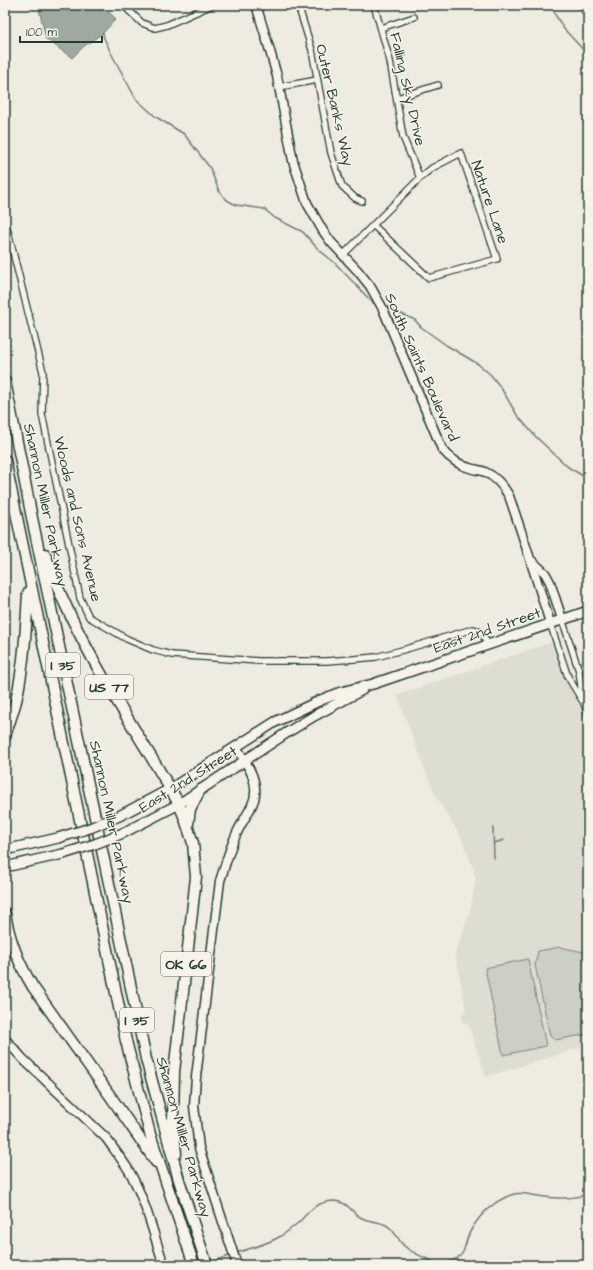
<svg xmlns="http://www.w3.org/2000/svg" width="593" height="1270" font-family="'Architects Daughter',sans-serif">
	<style>
		.built { fill: #ddddd2 }
		.green { fill: #cccfc4; stroke: #76867c }
		.water { fill: #9fa99f; stroke: #6c7e74 }
		.lines { fill: none; stroke-linecap: round; stroke-linejoin: round }
		.stream { stroke: #6c7e74; stroke-width: 1.5 }
		.street-casing { stroke: #1f3d34; stroke-width: 8 }
		.secondary-casing { stroke: #1f3d34; stroke-width: 11 }
		.primary-casing { stroke: #1f3d34; stroke-width: 12 }
		.highway-casing { stroke: #1f3d34; stroke-width: 13 }
		.street { stroke: #f7f3e8; stroke-width: 5.5 }
		.secondary { stroke: #f7f3e8; stroke-width: 8 }
		.primary { stroke: #f7f3e8; stroke-width: 9 }
		.highway { stroke: #f7f3e8; stroke-width: 10 }
		.primary-bridge-casing { stroke: #1f3d34; stroke-width: 12; stroke-linecap: butt }
		.primary-bridge { stroke: #f7f3e8; stroke-width: 9 }
		.labels { text-anchor: middle; stroke-width: 3; stroke-linejoin: round; paint-order: stroke }
		.shield { fill: #f7f3e8; stroke: #60746a; stroke-width: 1 }
		.shield-label { font-size: 14px; font-weight: bold; fill: #1f3d34 }
		.street-label { font-size: 15px; fill: #1f3d34; stroke: #f7f3e8 }
	</style>
	<rect width="100%" height="100%" fill="#eeece1"/>
	<filter id="ink" filterUnits="userSpaceOnUse"><feTurbulence type="fractalNoise" baseFrequency=".025" numOctaves="2"/><feDisplacementMap in="SourceGraphic" scale="8" xChannelSelector="R" yChannelSelector="G"/><feConvolveMatrix kernelMatrix="1 2 1 2 8 2 1 2 1" color-interpolation-filters="sRGB"/></filter>
	<g filter="url(#ink)">
		<path class="built" d="M552,642l16,43 10,15 10,30v315l-102,32 -18,-53 -6,-2 -1,-7 5,-4 -11,-58 15,-41 5,-29 -1,-13 -13,-33 -25,-41 -9,-21 -30,-80z"/>
		<path class="green" d="M560,947l28,6v81l-33,6 -5,-4 -15,-71 3,-14z
			M528,959l18,87 -43,9 -18,-87z"/>
		<path class="water" d="M38,5c20,0 65,-4 78,14l-13,14 -20,14 -11,11 -26,-19z"/>
		<g class="lines">
			<path class="stream" d="M551,5l5,11 8,13 24,26
				M103,33l1,5 7,15 25,46 20,18 28,17 26,34 9,23 4,5 4,4 9,5 28,4 11,9 28,14 15,17 17,14 38,40
				M390,309l25,11 6,7 25,18 32,19 13,11 10,13 16,27 18,21 33,31 20,12
				M493,828l1,30
				M494,843l10,-3
				M236,1253c15,-5 32,-9 45,-17 6,-4 12,-9 17,-13 11,-11 17,-21 35,-22 15,0 18,11 27,16 8,5 18,4 26,8 7,4 10,10 14,16 6,9 15,12 25,17 3,1 7,4 11,5 8,1 22,-2 27,-11 3,-7 4,-16 8,-22 10,-17 24,-30 43,-36 8,-2 16,1 24,2 14,2 39,5 50,-4
				M210,1263l21,-8"/>
			<g class="street-casing">
				<path id="street" d="M123,5l19,18 13,5 12,-3 45,-20
					M298,5l14,45 19,103 11,33 13,12 7,3
					M374,5l16,56 13,76 17,41
					M580,5l8,10
					M381,28l33,-11
					M279,87l38,-7
					M397,98l41,-13
					M7,228l36,144 -1,42 38,184 9,19 38,22 26,11 19,5 87,6h67l28,-2 22,-2 30,-8 67,-20c9,2 11,8 15,16
					M343,255l77,-77 12,-10 29,-15 36,106 -68,19 -55,-52
					M562,619l17,52 4,30 5,14
					M550,623l18,54 14,23"/>
			</g>
			<g class="secondary-casing">
				<path id="secondary" d="M256,5l12,39 9,32 16,85 14,42 16,28 8,11 27,29 12,15 13,23 59,140c9,11 18,17 31,20 4,1 8,1 12,3 11,5 18,13 24,24 15,42 28,85 41,127
					M532,561l13,12 5,9 12,37
					M236,747c11,17 26,37 16,58 -5,11 -12,20 -16,30 -7,15 -11,31 -16,46l-24,196 -2,29 5,42 38,117
					M5,1039l18,20 83,79c7,10 15,20 22,31 17,29 25,64 36,96"/>
			</g>
			<g class="primary-casing">
				<path id="primary" d="M119,816l51,-27 105,-67 46,-22 20,-8 32,-8 215,-73
					M123,833l56,-29 109,-72 26,-16 48,-26
					M5,850l53,-12
					M5,867l58,-13"/>
			</g>
			<g class="highway-casing">
				<path id="highway" d="M5,381l27,137 114,541 33,121 28,85
					M5,460l121,581 24,93 44,131
					M45,554c7,18 13,36 22,54 31,68 75,131 112,196l5,12 9,27 3,34 -22,195 -1,48 3,34
					M5,737c3,-12 8,-24 11,-36 8,-35 10,-71 12,-108
					M188,824l2,-15 10,-19
					M5,913c4,27 14,51 28,74l78,110 45,65"/>
			</g>
			<use href="#street" class="street"/>
			<use href="#secondary" class="secondary"/>
			<use href="#primary" class="primary"/>
			<use href="#highway" class="highway"/>
			<g class="primary-bridge-casing">
				<path id="primary-bridge" d="M58,838l32,-10 29,-12
					M63,854l32,-10 28,-11"/>
			</g>
			<use href="#primary-bridge" class="primary-bridge"/>
		</g>
	</g>
	<g class="labels">
		<g class="shield">
			<rect x="46" y="653" width="34" height="24" rx="3"/>
			<rect x="85" y="675" width="48" height="24" rx="3"/>
			<rect x="161" y="952" width="50" height="24" rx="3"/>
			<rect x="120" y="1008" width="34" height="24" rx="3"/>
		</g>
		<g class="shield-label">
			<text x="63" y="670">I 35</text>
			<text x="109" y="692">US 77</text>
			<text x="186" y="969">OK 66</text>
			<text x="137" y="1025">I 35</text>
		</g>
		<g class="street-label">
			<text transform="translate(408 89) rotate(77)" y="5">Falling Sky Drive</text>
			<text transform="translate(335 105) rotate(77)" y="5">Outer Banks Way</text>
			<text transform="translate(490 202) rotate(71)" y="5">Nature Lane</text>
			<text transform="translate(422 367) rotate(66)" y="5">South Saints Boulevard</text>
			<text transform="translate(46 505) rotate(78)" y="5">Shannon Miller Parkway</text>
			<text transform="translate(78 519) rotate(77)" y="5">Woods and Sons Avenue</text>
			<text transform="translate(487 630) rotate(-19)" y="5">East 2nd Street</text>
			<text transform="translate(188 779) rotate(-32)" y="5">East 2nd Street</text>
			<text transform="translate(112 822) rotate(78)" y="5">Shannon Miller Parkway</text>
			<text transform="translate(184 1137) rotate(74)" y="5">Shannon Miller Parkway</text>
		</g>
	</g>
	<rect width="593" height="1270" fill="none" stroke="#f7f3e8" stroke-width="20"/>
	<rect x="10" y="10" width="573" height="1250" fill="none" stroke="#1f3d34" stroke-width="1.5" filter="url(#ink)"/>
	<path d="M20 36v6h82v-6" fill="none" stroke="#1f3d34" stroke-width="2"/>
	<text x="26" y="36" font-size="12" fill="#1f3d34" stroke="#f7f3e8" stroke-width="3" paint-order="stroke">100 m</text>
</svg>
